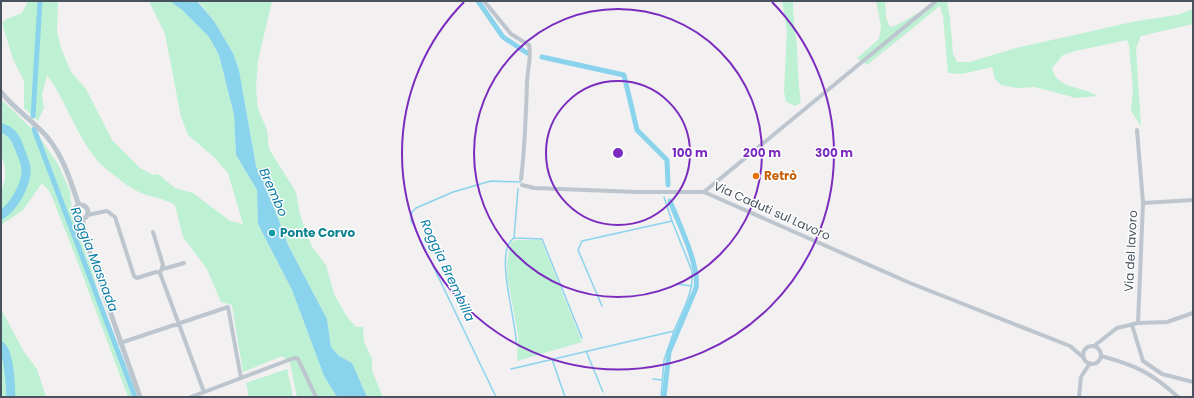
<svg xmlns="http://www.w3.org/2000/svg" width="1194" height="398" font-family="Poppins,sans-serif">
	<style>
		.green { fill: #bef0d4 }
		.water { fill: #8ad3ed }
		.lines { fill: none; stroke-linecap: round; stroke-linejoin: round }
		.stream { stroke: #8ad3ed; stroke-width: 1.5 }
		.canal { stroke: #8ad3ed; stroke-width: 5 }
		.river { stroke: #8ad3ed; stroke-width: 9 }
		.minor { stroke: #bdc6cf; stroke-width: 4 }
		.tertiary { stroke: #bdc6cf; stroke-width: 5 }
		.ring { fill: none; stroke: #7b2cbf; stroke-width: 2 }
		.food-dot { fill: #e8710a; stroke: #fff; stroke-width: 1.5 }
		.culture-dot { fill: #0f9aa8; stroke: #fff; stroke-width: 1.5 }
		.labels { text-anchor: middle; stroke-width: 3; stroke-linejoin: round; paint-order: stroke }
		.food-label { font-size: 12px; font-weight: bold; fill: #c56008; stroke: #fff; text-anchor: start }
		.street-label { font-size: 12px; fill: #47525e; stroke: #fff }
		.culture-label { font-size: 12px; font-weight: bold; fill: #0d838f; stroke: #fff; text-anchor: start }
		.water-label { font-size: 13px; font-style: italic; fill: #0a7ca6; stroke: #fff }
		.centre { fill: #7b2cbf; stroke: #fff; stroke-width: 2 }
		.ring-label { font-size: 12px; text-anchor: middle; font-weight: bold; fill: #7b2cbf; stroke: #fff; stroke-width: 3; stroke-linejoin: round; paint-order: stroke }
	</style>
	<rect width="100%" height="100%" fill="#f2f0f0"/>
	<path class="green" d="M28,1h30l-1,30 4,17 10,24 15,17 26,51 28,28 13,7 5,-1 17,14 18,5 37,28 13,3 -15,-51 -14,-16 -26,-22 -7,-18 -16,-83 -16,-33h21l12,9 27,27 10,18 15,60 2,40 21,35 1,34 34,66 32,86 13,21h-40l-7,-34 -8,-7 -39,16 -11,-67 -11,-3 -14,-33 -24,-32 -8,-32c-10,-6 -23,-8 -34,-12 -12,-5 -26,-17 -36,-25 -26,-23 -37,-65 -58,-93l-5,20 2,13 -6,13 -14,-13v-27l-11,-22 -11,-36 5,-4 15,-6z
		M198,1h74l-14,60 -2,26 2,22 9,21 2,19 27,43 4,23 12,32 14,18 8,29 13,23 9,10h7l1,15 8,17v12l11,26h-16l-15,-34 -13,-7 -8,-9 -4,-28 -39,-74 -19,-51 -13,-28 -17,-96 -6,-17 -19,-32z
		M782,1h11c0,16 2,30 4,46 1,19 1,37 4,56l-6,3 -9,-4 -2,-11 3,-60z
		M876,1h9l1,17 4,9 5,-1 44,-25h8l3,17 3,36 4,8h13l46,-14 121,-27 40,-6 16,-6v15l-52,12 -5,12 5,78 -10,-15 2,-21 -4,-45 -2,-5 -52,11 -12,4 -11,13c4,21 30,18 45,28l-21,2 -41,-11 -17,1 -17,-3 -6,-6 -3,-12 -30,7 -14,-1 -5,-57 -3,-10 -73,59 -10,-7 22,-19 2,-13z
		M1,99l37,36 20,29 12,27 3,28 19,51 22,78 18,49h-4l-53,-142 -25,-63 -8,-9 -19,27 -22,15v-34l4,-11v-14l-4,-11z
		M516,240h25l41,102 -65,19 1,-26 -11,-60v-13l4,-20z
		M1,309l23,43 13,17 9,28h-45z
		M287,369l6,28h-44l-3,-14z"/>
	<path class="water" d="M170,1h27l17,20 19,32 6,17 17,96 13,28 19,51 39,74 4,28 8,9 13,7 15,34h-30l-13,-21 -32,-86 -34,-66 -1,-34 -21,-35 -2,-40 -15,-60 -10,-18 -27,-27z"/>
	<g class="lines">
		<path class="stream" d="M518,189l-4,49 28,1 40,99
			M664,197l8,24 20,50c2,21 -10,41 -18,60
			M514,238c-21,13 3,83 2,105
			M677,284l15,2
			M602,306l-24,-56 4,-9 90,-20
			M586,351l17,41
			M552,359l13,38
			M511,369l163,-38 -10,29 -3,37
			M653,379l10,1
			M496,397l-85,-177 1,-8 4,-4 37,-16 38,-11 30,1"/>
		<path class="canal" d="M478,1l25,36 24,16
			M542,57l82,18 13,55 30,30 1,25
			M33,116l7,-115
			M34,129l101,268
			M664,397l5,-45 27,-64c4,-22 -18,-66 -26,-87"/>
		<path class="river" d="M1,128c10,2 15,10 18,19 2,6 6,14 7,21 1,16 -12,39 -25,47
			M1,346c9,8 9,39 10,51"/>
		<path class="minor" d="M484,1l27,33 18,11c3,13 -2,25 -2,38 -1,32 -2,64 -6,96
			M522,185l12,3 103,4h67l206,91 160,63 14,12
			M704,192l232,-191
			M1143,203l50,-3
			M87,215l20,-4 8,6 19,59 3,2 19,-6 4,1
			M153,232l10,33 -3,8 44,119
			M163,269l21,-6
			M1138,323l29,-1 26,-9
			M1132,325l11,36 19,13 31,8
			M120,343l108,-36 13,71
			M1094,346l23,-18 21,-5 5,-120 -6,-73
			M1083 355a9 9 0 1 1 18 0a9 9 0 1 1-18 0Z
			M1101,356c34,9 51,17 77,41
			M191,397l103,-39 4,1 18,38
			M1079,397l2,-20 9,-14"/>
		<path class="tertiary" d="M1,92c14,18 33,29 47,46 16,20 23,44 31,68
			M74 212a7 7 0 1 1 14 0a7 7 0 1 1-14 0Z
			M82,219l9,38 49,140"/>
	</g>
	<g class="ring">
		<circle cx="618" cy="153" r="72"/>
		<circle cx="618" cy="153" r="144"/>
		<path d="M772 2A216 216 0 1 1 464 2"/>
	</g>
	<circle class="food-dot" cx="756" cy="176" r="4"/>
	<circle class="culture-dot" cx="272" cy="233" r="4"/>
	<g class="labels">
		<g class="food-label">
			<text x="764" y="180">Retrò</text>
		</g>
		<g class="street-label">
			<text transform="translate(772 211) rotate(24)" y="4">Via Caduti sul Lavoro</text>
			<text transform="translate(1131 251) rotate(-87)" y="4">Via del lavoro</text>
		</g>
		<g class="culture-label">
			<text x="280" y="237">Ponte Corvo</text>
		</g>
		<g class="water-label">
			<text transform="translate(274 192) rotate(66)" y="5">Brembo</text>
			<text transform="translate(95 259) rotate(69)" y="5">Roggia Masnada</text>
			<text transform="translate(448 270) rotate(65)" y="5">Roggia Brembilla</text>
		</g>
	</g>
	<circle cx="618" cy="153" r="6" class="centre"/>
	<g class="ring-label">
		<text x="690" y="157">100 m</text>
		<text x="762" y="157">200 m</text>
		<text x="834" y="157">300 m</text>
	</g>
	<rect width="1194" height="398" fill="none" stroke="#47525e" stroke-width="4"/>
</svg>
